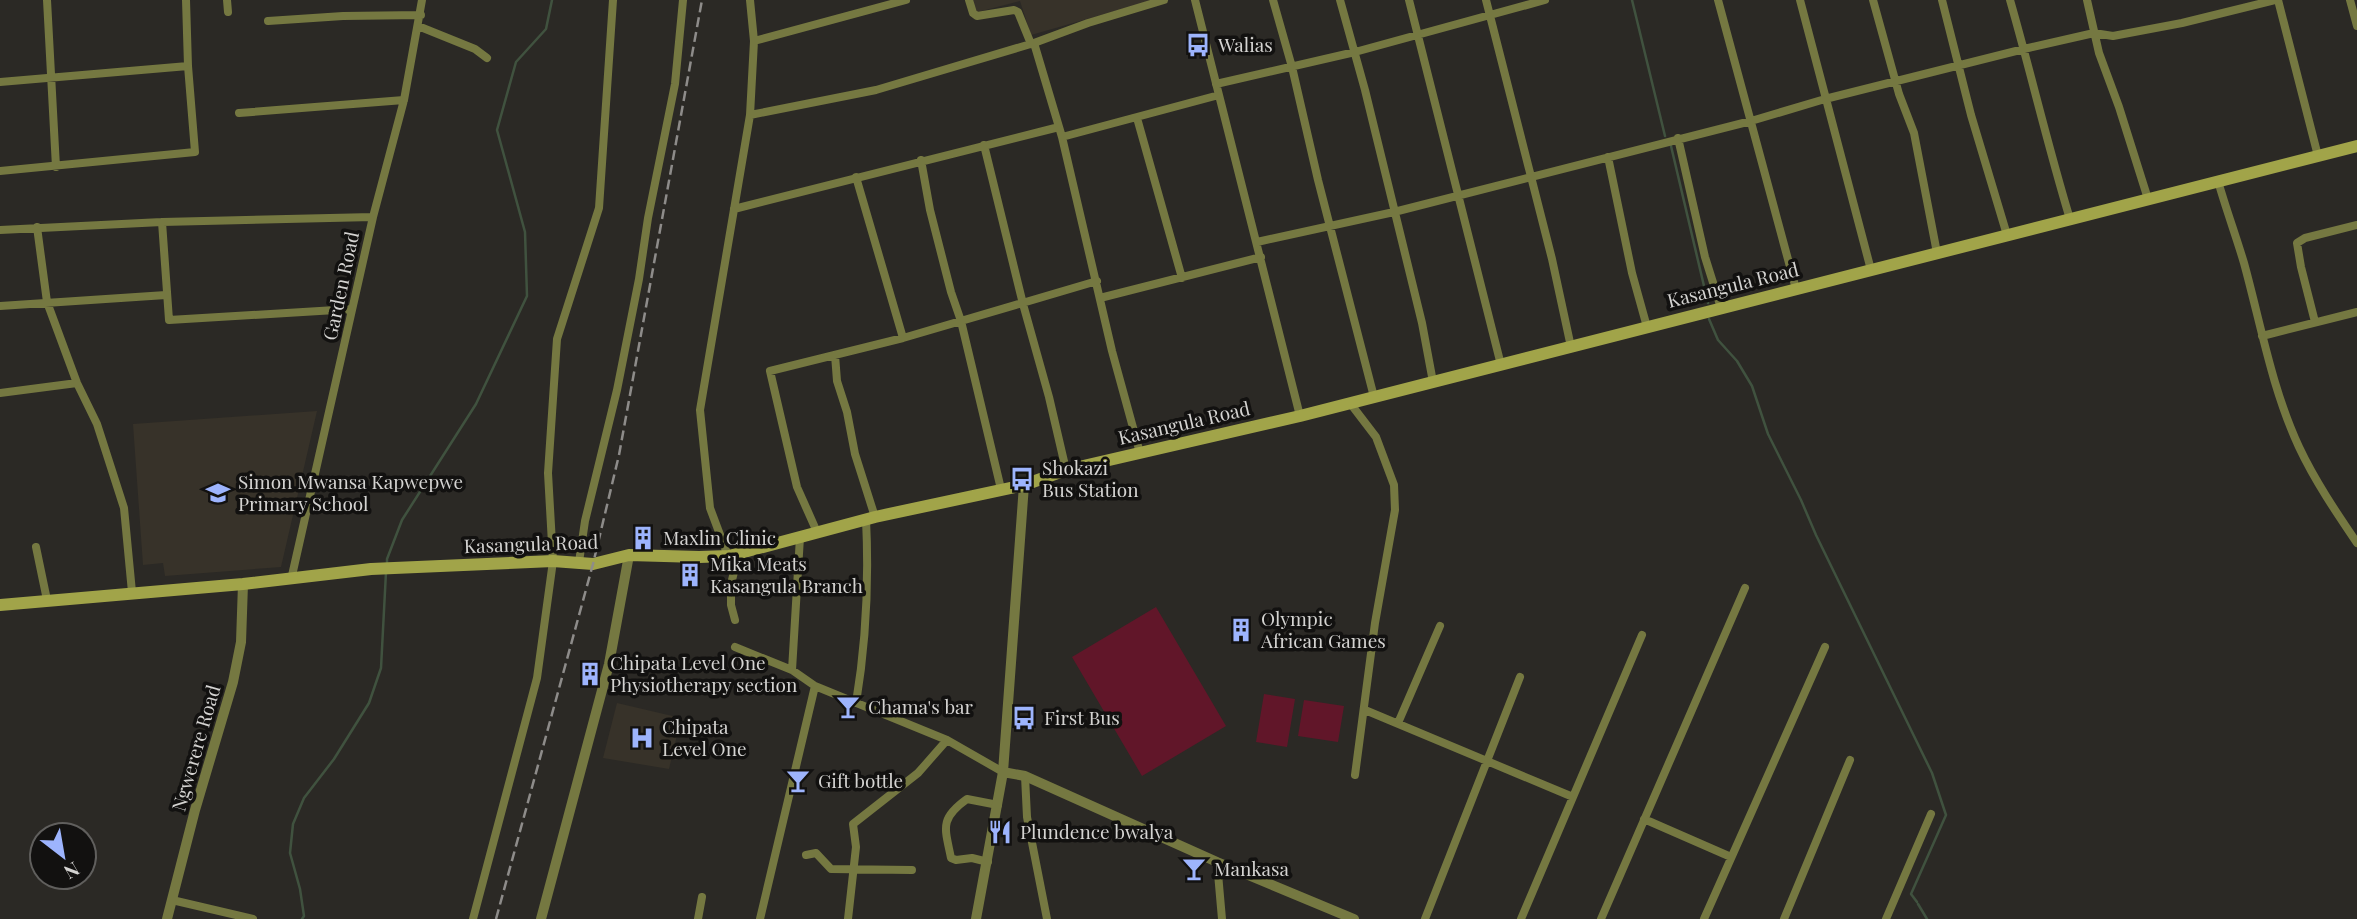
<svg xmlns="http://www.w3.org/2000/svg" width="2357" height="919" font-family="'Playfair Display',serif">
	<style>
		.built { fill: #373229 }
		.green { fill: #611629 }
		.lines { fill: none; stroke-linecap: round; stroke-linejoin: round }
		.stream { stroke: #40523f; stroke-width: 2.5 }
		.minor { stroke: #757841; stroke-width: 8 }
		.tertiary { stroke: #757841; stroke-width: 10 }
		.secondary { stroke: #a1a449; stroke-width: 12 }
		.rail { stroke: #8e8c8a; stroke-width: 2.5; stroke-dasharray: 10 5; stroke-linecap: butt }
		.labels { text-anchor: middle; stroke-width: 7; stroke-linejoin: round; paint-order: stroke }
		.poi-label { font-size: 19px; fill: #d4d3d1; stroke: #121110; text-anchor: start }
		.street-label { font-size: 19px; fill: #d4d3d1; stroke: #121110 }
	</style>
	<rect width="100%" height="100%" fill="#2b2925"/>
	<path class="built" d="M970,0h184l-123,35 -11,-34 -46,12z
		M317,411l-36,156 -116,9 -2,-13 -20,2 -10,-141z
		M617,703l64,15 -12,51 -66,-11z"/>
	<path class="green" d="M1156,607l70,119 -84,50 -70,-119z
		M1264,694l31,5 -8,48 -31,-5z
		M1304,700l40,6 -6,36 -40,-6z"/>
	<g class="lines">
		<path class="stream" d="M1632,0l33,136
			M1671,146l37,157
			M1709,319l9,21 19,21 15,25 16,48 33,66 15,35 116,238 14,42 -35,79 6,8
			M387,565v-6l15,-39 74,-116 51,-108 -2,-64 -28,-102 19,-68 30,-33 6,-29
			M1918,904l9,15
			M302,919l2,-3 -4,-27 -10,-36 3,-29 11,-26 30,-39 35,-56 12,-35 5,-96"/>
		<path class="minor" d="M47,0l9,167
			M227,0l1,12
			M750,0l4,41
			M969,0l4,13 4,3 37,-6 4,2 13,32
			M1195,0l105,416
			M1273,0l19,67 26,113 56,217
			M1340,0l25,90 57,233 11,59
			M1409,0l92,365
			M1486,0l66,259 19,88
			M1718,0l78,289
			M1800,0l71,270
			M1873,0l26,94 15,39 23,120
			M1942,0l29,115 36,120
			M2010,0c21,73 38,147 60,219
			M2087,0l12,53 20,54 29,92
			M2278,0l40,156
			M2350,0l7,26
			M268,21l75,-5 78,-1
			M418,26l57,23 12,9
			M1034,43l54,-20 76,-23
			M0,82l188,-16
			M1216,84l139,-32 190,-52
			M239,113l165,-13
			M750,115l126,-25 158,-47 28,94
			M1137,118l45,160
			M1678,138l27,119 16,51
			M984,145l39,159 26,93 17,73
			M1608,157l24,116 15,54
			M921,160l9,50 21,82 10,29 40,168
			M0,171l195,-19 -7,-86 -2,-66
			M856,177l47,161
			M2218,181c8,28 18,55 26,82 17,62 28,126 55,184 16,34 37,65 58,96
			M734,209l325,-82
			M162,222l7,98 183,-11
			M37,227l10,75 30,81 20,41 27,84 8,84
			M0,230l162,-8 211,-5
			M1257,242l137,-30 357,-91 74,-22 199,-50 70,-16 19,3 69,-13 93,-23
			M1100,298l161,-41
			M0,306l166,-11
			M2315,322l-14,-55 -4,-24 8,-5 52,-13
			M2262,336l95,-24
			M835,355l2,26 10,31 8,42 20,63
			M0,393l77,-10
			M1350,403l26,34 18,48 1,25 -20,113 -20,152
			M1140,453l-28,-102 -50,-214 157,-42
			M817,532l-20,-45 -27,-116 133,-33 194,-57
			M36,547l11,53
			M579,562l6,-41 32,-131 22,-111 9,-61 27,-134 8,-84
			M291,580l82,-363 31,-117 18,-100
			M735,620l-4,-15v-21l3,-12 -24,-64 -10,-98 50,-295 4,-74 152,-41
			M735,647l57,23 23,16
			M792,670l8,-133
			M856,703c10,-60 13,-123 10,-184
			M1365,710l208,87
			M1398,723l42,-97
			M1025,776l2,41 20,102
			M1644,819l87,38
			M806,855l10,-2 15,16 81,1
			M988,862l-16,-4 -16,2 -5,-2c-6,-30 -12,-39 16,-59l31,6
			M1217,862l5,57
			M172,900l81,19
			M473,919l64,-241 16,-117 -5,-88 9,-134 42,-131 14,-208
			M698,919l4,-22
			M760,919l55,-233 132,54 56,32
			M848,919l8,-72 -3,-23 65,-51 29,-33
			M1425,919l95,-242
			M1521,919l121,-284
			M1601,919l144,-331
			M1704,919l121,-272
			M1784,919l66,-159
			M1886,919l45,-105"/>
		<path class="tertiary" d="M1003,772l22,4 192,86 137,57
			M167,919l28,-109 38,-128 8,-40 2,-58
			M541,919l68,-255 20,-109
			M976,919l27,-147 21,-287"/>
		<path class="secondary" d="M0,605l243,-21 128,-15 182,-8 40,3 36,-9 70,2 30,-1 146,-39 149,-32 42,-15 234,-54 1057,-270"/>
		<path class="rail" d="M496,919l97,-355 26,-109 83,-455"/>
	</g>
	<defs>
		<g id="bus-bare" transform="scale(1.89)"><path d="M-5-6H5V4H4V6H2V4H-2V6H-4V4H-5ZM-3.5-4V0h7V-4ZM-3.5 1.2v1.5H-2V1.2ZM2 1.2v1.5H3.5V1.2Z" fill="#9db4fd" stroke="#121110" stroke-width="2.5" paint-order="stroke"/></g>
		<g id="school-bare" transform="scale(1.89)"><path d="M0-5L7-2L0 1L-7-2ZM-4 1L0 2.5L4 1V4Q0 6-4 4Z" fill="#9db4fd" stroke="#121110" stroke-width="2.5" paint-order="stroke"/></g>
		<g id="building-bare" transform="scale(1.89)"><path d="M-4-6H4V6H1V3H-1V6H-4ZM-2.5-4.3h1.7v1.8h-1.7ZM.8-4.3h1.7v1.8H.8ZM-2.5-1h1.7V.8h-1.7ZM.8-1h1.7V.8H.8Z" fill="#9db4fd" stroke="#121110" stroke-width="2.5" paint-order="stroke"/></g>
		<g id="bar-bare" transform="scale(1.89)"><path d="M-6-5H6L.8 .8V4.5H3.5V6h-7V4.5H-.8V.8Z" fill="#9db4fd" stroke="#121110" stroke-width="2.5" paint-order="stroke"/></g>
		<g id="hospital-bare" transform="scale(1.89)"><path d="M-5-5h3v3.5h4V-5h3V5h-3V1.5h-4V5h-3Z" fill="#9db4fd" stroke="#121110" stroke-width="2.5" paint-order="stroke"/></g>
		<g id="restaurant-bare" transform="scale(1.89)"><path d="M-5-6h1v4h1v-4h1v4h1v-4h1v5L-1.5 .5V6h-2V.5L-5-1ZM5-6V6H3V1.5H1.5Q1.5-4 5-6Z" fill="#9db4fd" stroke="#121110" stroke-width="2.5" paint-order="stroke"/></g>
	</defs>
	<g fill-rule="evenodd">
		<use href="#bus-bare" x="1198" y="45"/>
		<use href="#bus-bare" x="1022" y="479"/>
		<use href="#school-bare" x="218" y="493"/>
		<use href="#building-bare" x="643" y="538"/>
		<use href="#building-bare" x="690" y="575"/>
		<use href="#building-bare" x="1241" y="630"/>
		<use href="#building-bare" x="590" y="674"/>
		<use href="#bar-bare" x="848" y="707"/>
		<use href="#bus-bare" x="1024" y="718"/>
		<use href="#hospital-bare" x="642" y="738"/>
		<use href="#bar-bare" x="798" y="781"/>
		<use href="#restaurant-bare" x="1000" y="832"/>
		<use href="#bar-bare" x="1194" y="869"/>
	</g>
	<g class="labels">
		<g class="poi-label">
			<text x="1218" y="52">Walias</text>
			<text x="1042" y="475">Shokazi<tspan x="1042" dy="22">Bus Station</tspan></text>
			<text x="238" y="489">Simon Mwansa Kapwepwe<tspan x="238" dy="22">Primary School</tspan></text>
			<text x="663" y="545">Maxlin Clinic</text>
			<text x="710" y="571">Mika Meats<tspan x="710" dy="22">Kasangula Branch</tspan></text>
			<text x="1261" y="626">Olympic<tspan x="1261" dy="22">African Games</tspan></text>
			<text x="610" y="670">Chipata Level One<tspan x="610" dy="22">Physiotherapy section</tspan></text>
			<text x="868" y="714">Chama's bar</text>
			<text x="1044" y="725">First Bus</text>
			<text x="662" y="734">Chipata<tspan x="662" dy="22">Level One</tspan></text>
			<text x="818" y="788">Gift bottle</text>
			<text x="1020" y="839">Plundence bwalya</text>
			<text x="1214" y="876">Mankasa</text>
		</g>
		<g class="street-label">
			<text transform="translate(1733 285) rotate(-14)" y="7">Kasangula Road</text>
			<text transform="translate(341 286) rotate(-78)" y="7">Garden Road</text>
			<text transform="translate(1184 423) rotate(-13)" y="7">Kasangula Road</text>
			<text transform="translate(531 544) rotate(-2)" y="7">Kasangula Road</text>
			<text transform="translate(196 748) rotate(-74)" y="7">Ngwerere Road</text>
		</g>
	</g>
	<g transform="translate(63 856) rotate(149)"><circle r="33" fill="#121110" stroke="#605f5d" stroke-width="2"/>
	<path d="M0-5L12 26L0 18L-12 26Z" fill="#9db4fd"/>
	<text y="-10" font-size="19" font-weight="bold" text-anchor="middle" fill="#d4d3d1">N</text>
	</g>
</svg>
